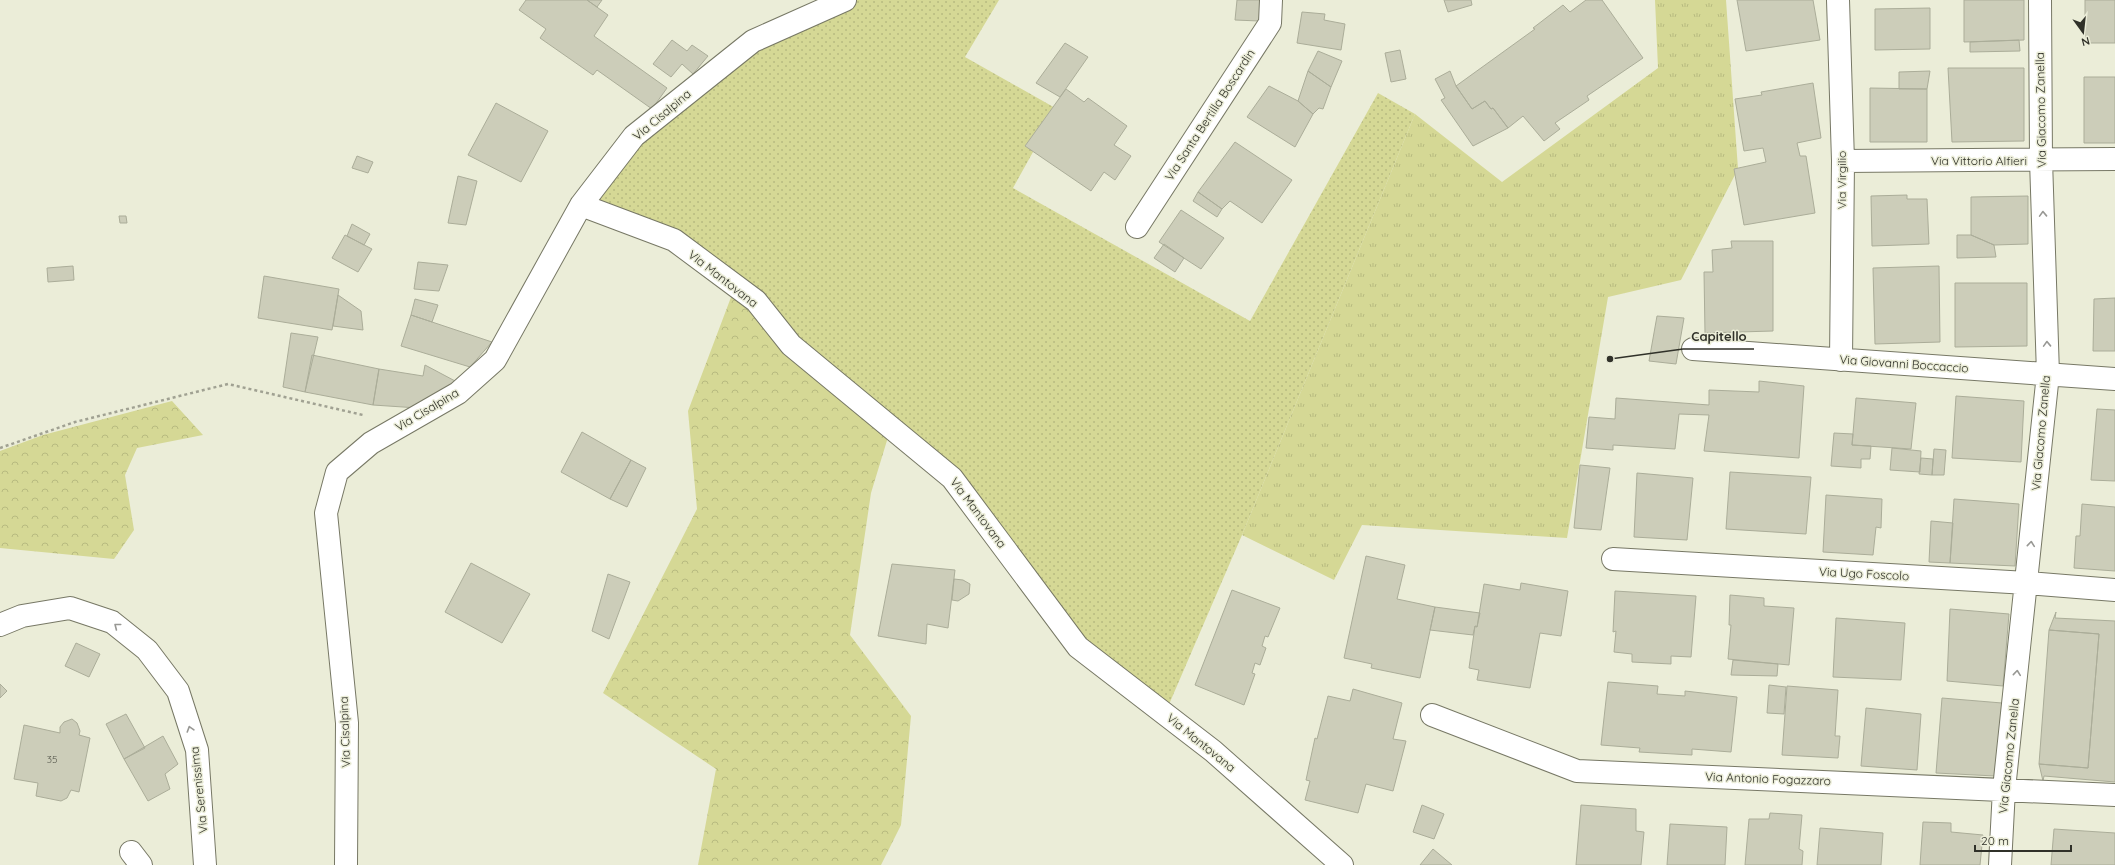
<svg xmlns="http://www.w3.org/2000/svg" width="2115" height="865" font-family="Quicksand,sans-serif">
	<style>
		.grass { fill: url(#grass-dots) }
		.forest { fill: url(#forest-crowns) }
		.park { fill: url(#park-tufts) }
		.building { fill: #cccdb9; stroke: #abad99 }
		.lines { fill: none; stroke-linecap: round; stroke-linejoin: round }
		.minor-casing { stroke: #777865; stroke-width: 24 }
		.path { stroke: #a0a192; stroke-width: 2.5; stroke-dasharray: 3 3; stroke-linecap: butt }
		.minor { stroke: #fff; stroke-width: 22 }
		.oneway { stroke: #989894 }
		.labels { text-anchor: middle; stroke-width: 3; stroke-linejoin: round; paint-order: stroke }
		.number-label { font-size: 10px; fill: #57584d }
		.street-label { font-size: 12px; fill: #303129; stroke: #ebedd8 }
		.leader { fill: none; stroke: #303129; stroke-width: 1.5 }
		.callout-dot { fill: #303129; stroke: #ebedd8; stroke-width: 1.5 }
		.callout-label { font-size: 13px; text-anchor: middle; font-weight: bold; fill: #303129; stroke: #ebedd8; stroke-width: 3; stroke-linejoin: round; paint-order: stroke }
	</style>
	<defs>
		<pattern id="grass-dots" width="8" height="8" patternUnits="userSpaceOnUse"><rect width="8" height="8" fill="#d5d895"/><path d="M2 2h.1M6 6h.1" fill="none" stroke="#b7ba80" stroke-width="1.8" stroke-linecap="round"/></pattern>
		<pattern id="forest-crowns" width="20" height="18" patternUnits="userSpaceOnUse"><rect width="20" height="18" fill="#d5d895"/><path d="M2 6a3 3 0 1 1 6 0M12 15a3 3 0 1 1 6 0" fill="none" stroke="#b7ba80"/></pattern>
		<pattern id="park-tufts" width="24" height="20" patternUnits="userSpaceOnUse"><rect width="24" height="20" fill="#d5d895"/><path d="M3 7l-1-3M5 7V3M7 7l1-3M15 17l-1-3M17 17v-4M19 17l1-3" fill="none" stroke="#b7ba80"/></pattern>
	</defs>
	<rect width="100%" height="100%" fill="#ebedd8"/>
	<path class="grass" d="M846,0h153l-34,57 92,52 -44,79 237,133 128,-228 37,21 -173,421 -75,174 -84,-64 -128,-170 -278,-238 -100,-32 150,-145z"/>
	<path class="forest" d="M736,284l156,140 -21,69 -21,142 61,81 -10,109 -20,40h-183l18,-96 -113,-76 94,-184 -9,-98z
		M172,401l31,34 -66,13 -12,27 9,55 -20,29 -114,-11v-97l43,-16z"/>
	<path class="park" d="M1655,0h71l12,169 -57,111 -73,17 -41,241 -205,-13 -28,55 -92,-45 173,-421 87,68 156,-114z"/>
	<path class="building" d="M526,0h61l21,15 -14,21 73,52 -15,21 -55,-39 -4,5 -53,-37 6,-9 -27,-19z
		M587,0h15l-5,7z
		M1237,0h24l-2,21 -24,-1z
		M1444,0h27l1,5 -24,7z
		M1586,0h16l41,58 -56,38 2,4 -34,23 5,6 -16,12 -21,-25 -15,12 -15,-20 -2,1 -6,-8 -13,8 -16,-23 79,-57 -2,-1 30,-23 7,7z
		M1737,0h76l7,40 -74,11z
		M1964,0h60v40l-60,2z
		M2085,0h30v43h-30z
		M1930,8v41l-55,1v-41z
		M1302,12l23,2 -1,6 21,4 -4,26 -44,-7z
		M672,40l15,11 5,-6 16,11 -15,18 -11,-10 -11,13 -18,-13z
		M2019,40l1,11 -50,1v-10z
		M1065,43l23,14 -28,40 -24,-14z
		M1400,50l6,29 -15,3 -6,-29z
		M1318,51l24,10 -11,26 -23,-16z
		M1948,68h76v73l-72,1z
		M1308,71l23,16 -8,22 -4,-1 -6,6 -15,-13z
		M1450,71l6,15 16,23 13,-8 6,8 2,-1 15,20 -35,18 -32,-46 4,-2 -10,-19z
		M1930,71l-3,18h-28v-17z
		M2084,77h31v66h-31z
		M1813,83l8,55 -24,5 3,13h6l9,57 -71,12 -10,-56 32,-7 -3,-14 -19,3 -9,-52 27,-4 -1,-3z
		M1269,86l29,15 15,13 -18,33 -48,-30z
		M1870,88l57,1v53h-57z
		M1066,89l18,13 4,-4 39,28 -13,19 17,11 -16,24 -11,-8 -13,19 -66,-45z
		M496,103l52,28 -27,51 -53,-27z
		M1235,142l57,38 -30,43 -32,-22 -8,8 -24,-17z
		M357,156l16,6 -5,11 -16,-5z
		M458,176l19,5 -11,44 -18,-2z
		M1198,192l24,17 -5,8 -24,-16z
		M1907,195v4h20l2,45 -57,2 -1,-50z
		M2028,196v48l-34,1 -23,-10v-38z
		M1181,210l43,28 -23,31 -42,-27z
		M119,216h7l1,7h-7z
		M352,224l18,10 -6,11 -17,-9z
		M345,235l27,14 -14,23 -26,-14z
		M1957,235h14l23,10 2,12 -39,1z
		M1731,241h42v90l-68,2 -1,-61h9l-1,-22 20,-2z
		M1164,244l20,14 -9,14 -21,-14z
		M418,262l30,3 -9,26 -25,-2z
		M73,266l1,14 -26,2 -1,-14z
		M1939,266l1,76 -65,2 -2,-76z
		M264,276l75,13 -7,41 -74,-12z
		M1955,283h72v63l-72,1z
		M338,295l23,16 2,19 -30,-4z
		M2115,298v53h-22l1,-52z
		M415,299l23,6 -6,17 -21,-7z
		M411,315l81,27 -22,25 -69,-21z
		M1657,316l27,2 -8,46 -27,-3z
		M291,333l27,4 -13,55 -22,-5z
		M312,355l67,14 -6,36 -68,-13z
		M425,365l32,17 -39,26 -45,-3 6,-36 44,7z
		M1759,381l45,5 -5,72 -95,-7 5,-36 -30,-1 -4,35 -62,-4v5l-27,-2 3,-31 26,2 1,-21 93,7v-15l50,2z
		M1956,396l68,5 -3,61 -69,-4z
		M1856,398l60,5 -5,46 -59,-4z
		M2097,409l18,1v71l-24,-1z
		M582,432l49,28 -21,39 -49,-27z
		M1834,433l19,1 -1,11 19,1 -1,13h-9v9l-30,-2z
		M1892,448l29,3 -1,21 -30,-2z
		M1934,449l12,1 -2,25h-12z
		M1921,458l12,1 -1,16 -13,-1z
		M631,460l15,8 -19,39 -17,-8z
		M1580,465l30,3 -9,62 -27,-2z
		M1730,472l81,5 -5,57 -80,-5z
		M1637,473l56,5 -6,62 -53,-3z
		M1826,495l56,4 -1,29 -5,-1 -3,28 -50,-3z
		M1954,499l65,5 -4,62 -65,-3z
		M2082,504l33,3v64l-41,-3 2,-32h4z
		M1931,521l22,2 -3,40 -21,-1z
		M1366,556l39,9 -8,34 38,8 -15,71 -49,-10 1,-4 -28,-6z
		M471,563l59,31 -28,49 -57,-31z
		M892,564l63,6 -7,58 -21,-4 -1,20 -48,-8z
		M608,574l22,8 -21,57 -17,-8z
		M954,579l9,1 7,4 -1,10 -11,7 -6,-1z
		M1521,583l47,8 -7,45 -21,-3 -10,55 -53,-8 2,-10 -10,-2 6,-42 2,1 7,-43 36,6z
		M1232,590l48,18 -12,29 -3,-1 -3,10 4,2 -6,17 -5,-2 -3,10 3,1 -11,31 -49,-20z
		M1615,591l81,5 -5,61 -20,-1v8l-39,-2v-8l-18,-2 2,-21 -3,1z
		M1730,595l34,3v8l30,2 -5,57 -61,-6 3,-34h-2z
		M1435,607l45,6 -3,14 -2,-1 -2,9 -43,-5z
		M1950,609l59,5 -6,72 -56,-5z
		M2056,612l-1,6 60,3v161l-71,-6 -1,5 -4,-17 49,4 11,-134 -50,-4z
		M1836,618l69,5 -4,57 -68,-3z
		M2049,630l50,4 -11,134 -49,-4z
		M76,643l24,11 -11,23 -24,-11z
		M1733,660l45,4 -1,12 -46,-1z
		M1608,682l50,4 -1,8 28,2v-5l52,6 -6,55 -39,-3v6l-53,-3 1,-4 -39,-3z
		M0,684l7,7 -7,7z
		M1769,685l17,2 -2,27 -17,-1z
		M1787,686l51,4 -3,46h5l-2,22 -56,-3z
		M1353,689l49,14 -9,36 13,2 -13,50 -27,-7 -8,29 -53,-13 5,-19 -4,-1 9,-42 2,1 11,-43 22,5z
		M1942,698l60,5 -7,73 -59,-3z
		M1866,708l55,6 -4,56 -56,-4z
		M126,714l19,34 -21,11 -18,-35z
		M72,719l5,4 3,8 -1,4 11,3 -11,54 -8,-2 -4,8 -6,3 -25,-5 2,-13 -24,-4 10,-54 36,8v-6l4,-5z
		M163,736l15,28 -13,10 5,15 -22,12 -24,-42z
		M1422,805l22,9 -10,25 -21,-7z
		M1581,805l55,4v22l8,1 -3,33h-65z
		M1770,813l32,2 -3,34 4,2 -1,14h-57l4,-46h20z
		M1923,822l28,1v9l32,3 -3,30h-60z
		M1670,824l57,3 -2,38h-58z
		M1820,828l63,5 -2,32h-64z
		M2054,829l61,4v32h-64z
		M1433,849l19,16h-32z"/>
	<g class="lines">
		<g class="minor-casing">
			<path id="minor" d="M1838,0l5,161 -2,199
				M1843,161l272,-2
				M581,205l93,35 82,61 35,44 161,133 126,169 135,104 129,114
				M1137,227l133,-204 1,-23
				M1693,349l422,30
				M1613,559l414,24 88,7
				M0,625l22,-9 48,-8 42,14 35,28 31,41 19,59 8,115
				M1432,715l145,56 538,24
				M131,852l10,13
				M346,865l1,-142 -21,-210 11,-41 34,-29 87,-50 37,-33 86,-155 53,-69 119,-95 92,-41
				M2000,865l4,-76 44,-415 -7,-214 -1,-160"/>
		</g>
		<path class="path" d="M0,448l75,-26 153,-38 135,31"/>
		<use href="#minor" class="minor"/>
	</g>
	<defs><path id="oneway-chevron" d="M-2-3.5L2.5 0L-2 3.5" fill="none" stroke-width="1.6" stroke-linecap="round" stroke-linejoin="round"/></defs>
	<g class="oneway">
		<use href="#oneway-chevron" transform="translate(2043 214) rotate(-92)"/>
		<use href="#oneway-chevron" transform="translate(2047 344) rotate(-92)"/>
		<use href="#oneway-chevron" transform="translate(2031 544) rotate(-84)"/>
		<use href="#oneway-chevron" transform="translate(117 626) rotate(-142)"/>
		<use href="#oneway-chevron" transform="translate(2017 673) rotate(-84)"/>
		<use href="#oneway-chevron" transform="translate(190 729) rotate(-107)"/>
	</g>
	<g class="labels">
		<g class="number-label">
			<text x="52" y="763">35</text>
		</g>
		<g class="street-label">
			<text transform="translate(2041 110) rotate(-91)" y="4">Via Giacomo Zanella</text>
			<text transform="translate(662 115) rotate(-40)" y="4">Via Cisalpina</text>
			<text transform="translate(1210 115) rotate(-57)" y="4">Via Santa Bertilla Boscardin</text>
			<text x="1979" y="165">Via Vittorio Alfieri</text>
			<text transform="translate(1842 180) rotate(-90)" y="4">Via Virgilio</text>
			<text transform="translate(723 279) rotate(38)" y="4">Via Mantovana</text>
			<text transform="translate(1904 364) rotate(4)" y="4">Via Giovanni Boccaccio</text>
			<text transform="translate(427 410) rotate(-31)" y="4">Via Cisalpina</text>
			<text transform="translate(2041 433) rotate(-85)" y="4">Via Giacomo Zanella</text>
			<text transform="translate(978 513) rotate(53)" y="4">Via Mantovana</text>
			<text transform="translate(1864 574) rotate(3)" y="4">Via Ugo Foscolo</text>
			<text transform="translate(345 732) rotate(-92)" y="4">Via Cisalpina</text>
			<text transform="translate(1201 743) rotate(39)" y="4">Via Mantovana</text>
			<text transform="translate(2009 756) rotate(-84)" y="4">Via Giacomo Zanella</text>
			<text transform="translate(1768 779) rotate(2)" y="4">Via Antonio Fogazzaro</text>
			<text transform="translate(199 790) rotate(-96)" y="4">Via Serenissima</text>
		</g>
	</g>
	<path class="leader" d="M1610 359L1683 349H1754"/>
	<circle class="callout-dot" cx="1610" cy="359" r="4"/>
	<g class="callout-label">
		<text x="1719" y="341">Capitello</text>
	</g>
	<g transform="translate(2083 32) rotate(165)" stroke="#ebedd8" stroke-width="3" paint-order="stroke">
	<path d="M0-3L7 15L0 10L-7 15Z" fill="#303129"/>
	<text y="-6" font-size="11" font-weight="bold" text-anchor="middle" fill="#303129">N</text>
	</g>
	<path d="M1975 845v6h96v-6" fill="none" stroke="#303129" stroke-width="2"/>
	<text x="1981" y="845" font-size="12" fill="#303129" stroke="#ebedd8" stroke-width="3" paint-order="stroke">20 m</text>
</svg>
